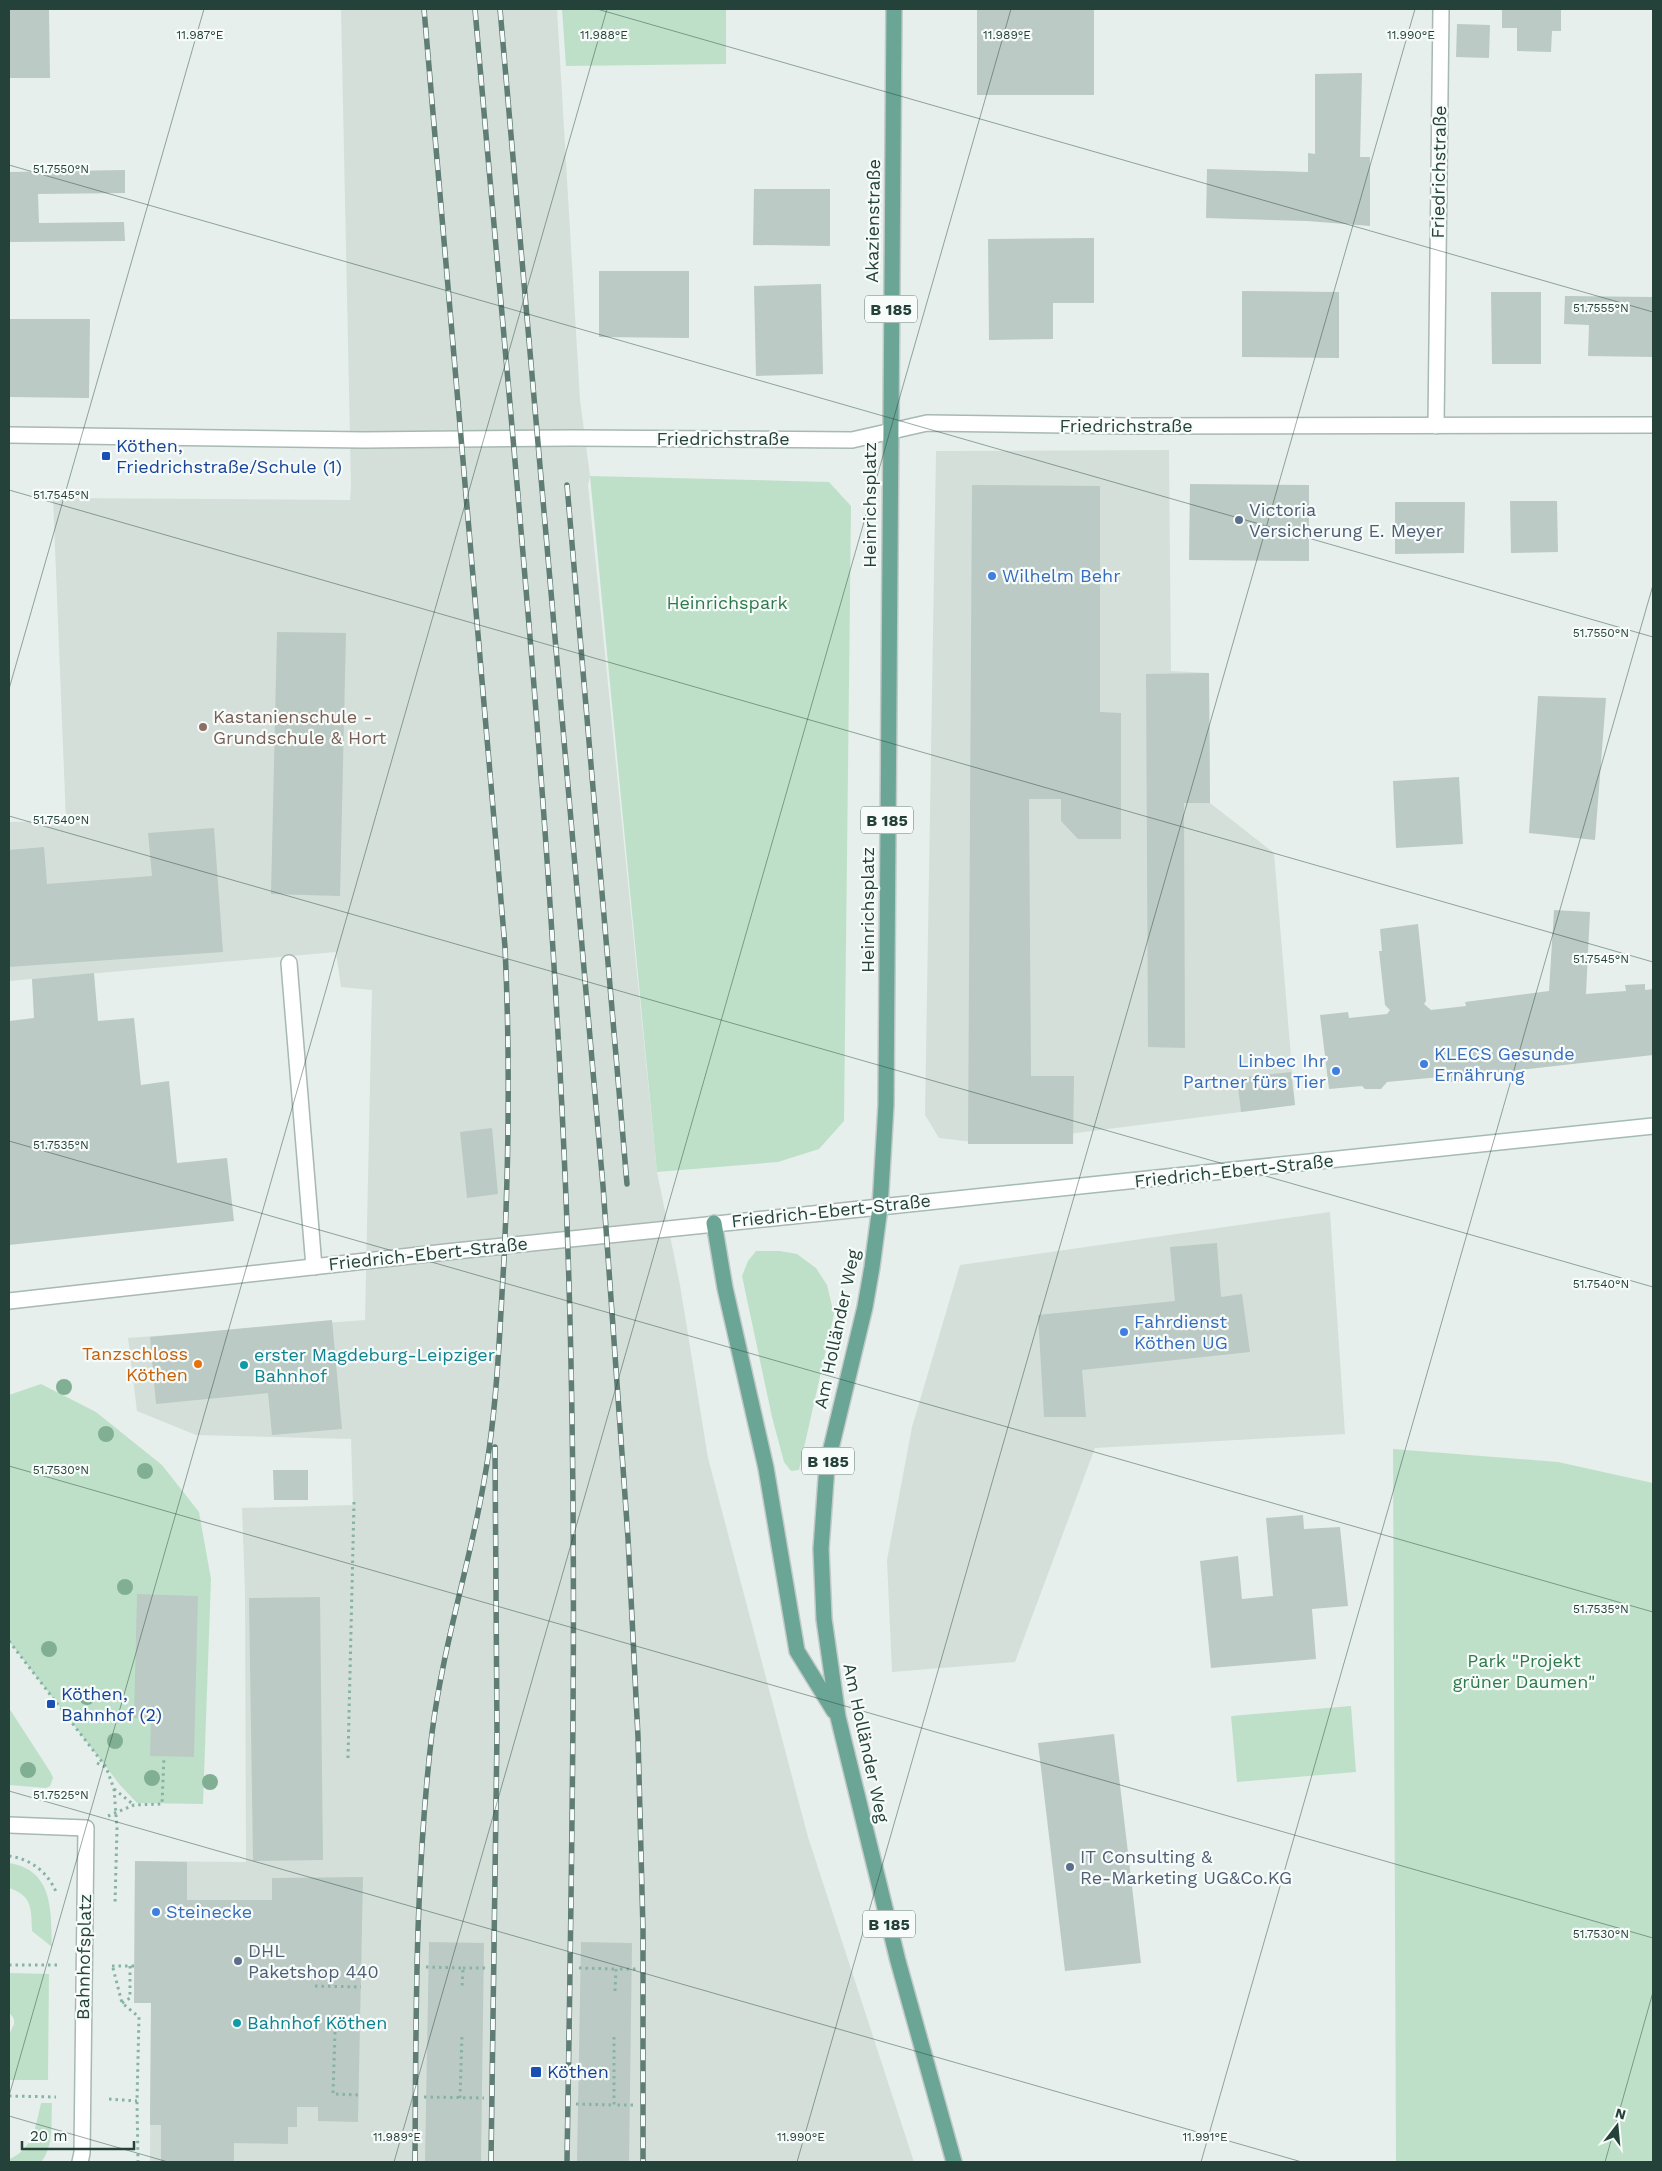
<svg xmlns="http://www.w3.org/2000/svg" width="1662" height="2171" font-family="'Work Sans',sans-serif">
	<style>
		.built { fill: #d4dfda }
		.green { fill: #bfe0c8 }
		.building { fill: #bbcac4 }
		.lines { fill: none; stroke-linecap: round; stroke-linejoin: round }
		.service-casing { stroke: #a8b8b2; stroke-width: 18 }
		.minor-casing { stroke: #a8b8b2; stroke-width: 18 }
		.secondary-casing { stroke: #a4bbb3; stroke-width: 18 }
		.primary-casing { stroke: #c2cac8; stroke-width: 18 }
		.path { stroke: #86b3a5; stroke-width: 3; stroke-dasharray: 2.5 4; stroke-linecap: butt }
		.service { stroke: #fff; stroke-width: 15 }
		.minor { stroke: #fff; stroke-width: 15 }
		.secondary { stroke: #fff; stroke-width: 15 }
		.primary { stroke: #6aa596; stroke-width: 15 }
		.rail-casing { stroke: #5f7d75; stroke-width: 5.5 }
		.rail { stroke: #f7fbf9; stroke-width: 4; stroke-dasharray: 11; stroke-linecap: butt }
		.tree { fill: #80af93 }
		.ticks { fill: none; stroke: #24423a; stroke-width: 1; stroke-opacity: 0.45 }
		.transit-dot { fill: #1a4fb4; stroke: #f7fbf9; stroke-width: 2 }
		.service-dot { fill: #5c6f8a; stroke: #f7fbf9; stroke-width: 2 }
		.shop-dot { fill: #3f7fe0; stroke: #f7fbf9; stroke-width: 2 }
		.education-dot { fill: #8d6e63; stroke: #f7fbf9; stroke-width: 2 }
		.food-dot { fill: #e8710a; stroke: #f7fbf9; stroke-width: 2 }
		.culture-dot { fill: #0f9aa8; stroke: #f7fbf9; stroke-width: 2 }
		.labels { text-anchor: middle; stroke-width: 4.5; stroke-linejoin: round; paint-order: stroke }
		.shield { fill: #f7fbf9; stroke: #637a73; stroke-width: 1 }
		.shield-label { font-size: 16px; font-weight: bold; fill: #24423a }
		.street-label { font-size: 18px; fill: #24423a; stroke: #f7fbf9 }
		.transit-label { font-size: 18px; fill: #164399; stroke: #f7fbf9; text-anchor: start }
		.service-label { font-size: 18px; fill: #4e5e75; stroke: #f7fbf9; text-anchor: start }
		.shop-label { font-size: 18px; fill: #366cbe; stroke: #f7fbf9; text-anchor: start }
		.park-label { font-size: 18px; fill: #2d7a4b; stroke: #f7fbf9 }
		.education-label { font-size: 18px; fill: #785e54; stroke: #f7fbf9; text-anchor: start }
		.food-label { font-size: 18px; fill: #c56008; stroke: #f7fbf9; text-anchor: end }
		.culture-label { font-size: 18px; fill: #0d838f; stroke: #f7fbf9; text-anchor: start }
		.ticks-label { font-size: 12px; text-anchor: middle; fill: #24423a; stroke: #f7fbf9; stroke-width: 4.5; stroke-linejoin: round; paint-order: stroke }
	</style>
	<rect width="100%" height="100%" fill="#e6efeb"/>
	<path class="built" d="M341,9h216l23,391 10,76 -2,9 69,687 23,113 28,173 100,379 106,325h-764l1,-159h-17l1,-142 111,1 -1,-269 -3,-85 111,-3 -2,-66 -155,-4 -59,-24 -9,-73 237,-18 7,-330 -31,-3 -5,-35 -327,29v-159l57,-1 -13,-323 297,2 1,-13z
		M1169,450l2,221 38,2 1,130 64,50 21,252 -305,39 -51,-6 -14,-23 11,-664z
		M1330,1212l15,222 -250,14 -80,214 -123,10 -5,-112 25,-133 48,-162z"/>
	<path class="green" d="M562,9h164v55l-160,2z
		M590,476l239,6 22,24 -7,615 -25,28 -41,13 -121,10z
		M756,1251h24l17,3 19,14 11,17 7,29 -35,156 -8,1 -7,-9 -12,-45 -30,-141 6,-15z
		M41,1384l55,28 66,53 37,47 12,67 -8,225 -66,-1 -17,-18 -111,-144v-246z
		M1393,1449l165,13 95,21v679h-257z
		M1351,1706l5,66 -119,10 -6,-66z
		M9,1708l42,65 2,5 -3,8 -4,2 -37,-3z
		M9,1863c45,7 42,49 43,84l-20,-16c-1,-22 1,-35 -23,-43z
		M9,1973l40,1 -1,106h-39v-45l5,-11v-5l-5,-7z
		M41,2103h11c-1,19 2,44 -11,59h-32v-3c24,-9 27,-34 32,-56z"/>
	<path class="building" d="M9,9h40l1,69h-41z
		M977,9h117v86h-117z
		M1514,9h47v22h-9l-1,21 -34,-1v-23h-15v-18z
		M1457,24l33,1 -1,33 -33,-1z
		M1362,73l-2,84h10v69l-63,-5 -101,-3 1,-49 101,3v-19l7,1v-80z
		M125,170v23l-87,1 1,29 85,-1 1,19 -116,1v-70z
		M754,189h76v57l-77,-1z
		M1094,238v65h-41v36l-64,1 -1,-101z
		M599,271h90v67l-90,-1z
		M821,284l2,90 -67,2 -2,-90z
		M1242,291l97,1v66l-97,-1z
		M1491,292h50v72h-49z
		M1565,296l88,1v60l-65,-1 1,-31 -25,-1z
		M9,319h81l-1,79 -80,-1z
		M1190,484l119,1v76l-120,-1z
		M972,485l128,1v226l21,1v126h-43l-17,-18v-22h-32l2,277h43l-1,68h-105z
		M1510,501h47l1,51 -47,1z
		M1395,502h70l-1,51 -69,1z
		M277,632l69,1 -6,263 -69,-2z
		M1209,673l1,130h-26l1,245 -37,-1 -2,-373z
		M1538,696l68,2 -11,142 -66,-7z
		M1459,777l4,67 -67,4 -3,-67z
		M214,828l9,124 -214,15v-117l35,-3 3,37 105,-8 -4,-43z
		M1554,910l36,2 -4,82 40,-3 -1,-6 20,-1v6l8,-1v66l-188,21 -3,6h-17l-5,-5 -53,5 -6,7h-16l-3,-3 -33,3 -9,-74 28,-3 1,6 38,-4 3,-4 -5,-5 -6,-54h3l-2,-22 38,-5 8,77 -2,3 7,6 35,-4 -1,-4 84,-11z
		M94,973l4,48 36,-3 7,67 28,-4 8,82 50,-5 7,63 -225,24v-224l25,-3 -2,-39z
		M1291,1072l4,33 -54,7 -4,-34z
		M492,1128l6,66 -31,4 -7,-66z
		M1217,1243l4,54 21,-3 8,58 -168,18 4,47h-42l-6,-102 137,-14 -5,-54z
		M332,1320l10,109 -70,6 -4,-42 -112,11 -6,-67z
		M273,1470h35v30h-34z
		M1303,1515l1,14 36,-2 8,79 -36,3 4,50 -105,9 -11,-107 38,-5 4,43 31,-3 -7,-78z
		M137,1594l61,2 -4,161 -44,-1 1,-37 -17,-1z
		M320,1597l3,263 -70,1 -4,-263z
		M1114,1734l27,229 -76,8 -27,-228z
		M135,1861l52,1v38h85v-22l91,-1 -5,245 -40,-1v-14h-21v20h-9v17l-54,-1v19h-73v-37h-11l1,-122h-17z
		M429,1942l55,1 -3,219h-56z
		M581,1942l51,1 -3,219h-52z"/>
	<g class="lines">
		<g class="service-casing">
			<path id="service" d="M289,963l25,304
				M9,1825l77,3 -4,325 -2,9"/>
		</g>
		<g class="minor-casing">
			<path id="minor" d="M1436,426l5,-417
				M9,435l355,5 209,-2 279,2 75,-17 203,3 523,-1
				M9,1301l437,-49 434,-45"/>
		</g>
		<g class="secondary-casing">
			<path id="secondary" d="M880,1207l773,-81"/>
		</g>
		<g class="primary-casing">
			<path id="primary" d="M894,9l-8,1096 -6,102 -8,60 -7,40 -38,158 -6,84 3,70 14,98 60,244 56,201
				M714,1223l11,65 41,180 31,183 37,60"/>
		</g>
		<path class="path" d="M9,1641l97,126 8,22 3,39 -2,76
			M348,1758l6,-256
			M97,1763l8,4
			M114,1789l20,16
			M108,1816l26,-11 28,-1 2,-47
			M9,1856c22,3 39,16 48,38
			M9,1965h49
			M112,1966h22
			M426,1967l37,1 -1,21
			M113,1968l9,35 17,14 -2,84 1,61
			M463,1968h23
			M579,1968l37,1
			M315,1986l46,1
			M615,1991l1,-22h20
			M122,2003l8,-5v-32
			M335,2032l-2,62 26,1
			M614,2037v68h22
			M9,2096l47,1
			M424,2097l60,1
			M460,2098l2,-64
			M109,2099l28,2
			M576,2104l38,1"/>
		<use href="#service" class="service"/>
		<use href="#minor" class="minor"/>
		<use href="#secondary" class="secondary"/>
		<use href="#primary" class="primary"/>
		<g class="rail-casing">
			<path id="rail" d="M475,9c34,396 75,792 91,1189 13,321 6,643 1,964
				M500,9l103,1177 25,352 10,199 5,193v232
				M567,485l60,699
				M415,2162c1,-143 0,-287 17,-429 12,-96 44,-188 57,-283 9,-63 11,-127 15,-190 5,-105 6,-208 1,-313l-81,-938
				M491,2162l6,-429 -2,-286"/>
		</g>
		<use href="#rail" class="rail"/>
	</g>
	<g class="tree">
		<circle cx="64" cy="1387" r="8"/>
		<circle cx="106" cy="1434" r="8"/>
		<circle cx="145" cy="1471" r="8"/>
		<circle cx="125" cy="1587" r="8"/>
		<circle cx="49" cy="1649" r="8"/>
		<circle cx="87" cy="1697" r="8"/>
		<circle cx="115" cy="1741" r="8"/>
		<circle cx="28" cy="1770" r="8"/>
		<circle cx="152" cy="1778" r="8"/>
		<circle cx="210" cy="1782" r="8"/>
	</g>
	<path class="ticks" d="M597,9l1056,303M9,165l1644,472M9,490l1644,472M9,689l195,-680M9,816l1644,471M9,1141l1644,471M9,1466l1644,472M9,1791l1293,371M9,2096l598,-2087M9,2116l159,46M394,2162l617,-2153M797,2162l618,-2153M1201,2162l452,-1577M1605,2162l48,-170"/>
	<g class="transit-dot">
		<rect x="101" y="451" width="10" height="10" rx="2.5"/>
		<rect x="46" y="1699" width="10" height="10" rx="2.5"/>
		<rect x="530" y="2066" width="12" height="12" rx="2.5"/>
	</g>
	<g class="service-dot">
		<circle cx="1239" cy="520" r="5"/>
		<circle cx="1070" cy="1867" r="5"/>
		<circle cx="238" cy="1961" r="5"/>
	</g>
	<g class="shop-dot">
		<circle cx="992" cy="576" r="5"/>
		<circle cx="1424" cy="1064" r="5"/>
		<circle cx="1336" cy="1071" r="5"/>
		<circle cx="1124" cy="1332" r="5"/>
		<circle cx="156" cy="1912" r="5"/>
	</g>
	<circle class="education-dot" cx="203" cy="727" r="5"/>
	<circle class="food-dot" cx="198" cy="1364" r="5"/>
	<g class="culture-dot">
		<circle cx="244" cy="1365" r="5"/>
		<circle cx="237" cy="2023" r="5"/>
	</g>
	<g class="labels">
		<g class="shield">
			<rect x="865" y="295.5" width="52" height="27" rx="4"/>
			<rect x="861" y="806.5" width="52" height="27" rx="4"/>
			<rect x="802" y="1447.5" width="52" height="27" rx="4"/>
			<rect x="863" y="1910.5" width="52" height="27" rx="4"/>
		</g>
		<g class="shield-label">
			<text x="891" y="315">B 185</text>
			<text x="887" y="826">B 185</text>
			<text x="828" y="1467">B 185</text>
			<text x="889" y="1930">B 185</text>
		</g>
		<g class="street-label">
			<text transform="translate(1439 172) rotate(-89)" y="6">Friedrichstraße</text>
			<text transform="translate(873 221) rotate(-89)" y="6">Akazienstraße</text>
			<text x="1126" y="432">Friedrichstraße</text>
			<text x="723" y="445">Friedrichstraße</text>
			<text transform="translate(870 505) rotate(-90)" y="6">Heinrichsplatz</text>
			<text transform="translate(868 910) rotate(-90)" y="6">Heinrichsplatz</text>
			<text transform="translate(1234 1171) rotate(-6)" y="6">Friedrich-Ebert-Straße</text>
			<text transform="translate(831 1211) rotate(-6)" y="6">Friedrich-Ebert-Straße</text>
			<text transform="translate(428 1254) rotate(-6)" y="6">Friedrich-Ebert-Straße</text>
			<text transform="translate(837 1329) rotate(-78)" y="6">Am Holländer Weg</text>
			<text transform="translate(866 1743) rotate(78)" y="6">Am Holländer Weg</text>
			<text transform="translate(84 1957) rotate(-89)" y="6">Bahnhofsplatz</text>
		</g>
		<g class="transit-label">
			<text x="116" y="452">Köthen,<tspan x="116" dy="21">Friedrichstraße/Schule (1)</tspan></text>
			<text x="61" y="1700">Köthen,<tspan x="61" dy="21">Bahnhof (2)</tspan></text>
			<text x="547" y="2078">Köthen</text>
		</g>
		<g class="service-label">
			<text x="1249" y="516">Victoria<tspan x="1249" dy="21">Versicherung E. Meyer</tspan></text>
			<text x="1080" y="1863">IT Consulting &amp;<tspan x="1080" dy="21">Re-Marketing UG&amp;Co.KG</tspan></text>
			<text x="248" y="1957">DHL<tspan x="248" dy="21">Paketshop 440</tspan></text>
		</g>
		<g class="shop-label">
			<text x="1002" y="582">Wilhelm Behr</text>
			<text x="1434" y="1060">KLECS Gesunde<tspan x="1434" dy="21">Ernährung</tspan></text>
			<text x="1326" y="1067" text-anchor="end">Linbec Ihr<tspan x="1326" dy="21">Partner fürs Tier</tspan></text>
			<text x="1134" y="1328">Fahrdienst<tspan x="1134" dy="21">Köthen UG</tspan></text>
			<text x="166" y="1918">Steinecke</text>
		</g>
		<g class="park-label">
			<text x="727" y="609">Heinrichspark</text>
			<text x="1524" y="1667">Park "Projekt<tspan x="1524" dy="21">grüner Daumen"</tspan></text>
		</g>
		<g class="education-label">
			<text x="213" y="723">Kastanienschule -<tspan x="213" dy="21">Grundschule &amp; Hort</tspan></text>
		</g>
		<g class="food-label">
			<text x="188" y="1360">Tanzschloss<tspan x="188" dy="21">Köthen</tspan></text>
		</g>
		<g class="culture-label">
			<text x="254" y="1361">erster Magdeburg-Leipziger<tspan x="254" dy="21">Bahnhof</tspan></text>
			<text x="247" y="2029">Bahnhof Köthen</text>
		</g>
	</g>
	<g class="ticks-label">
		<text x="200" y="39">11.987°E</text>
		<text x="604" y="39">11.988°E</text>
		<text x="1007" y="39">11.989°E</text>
		<text x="1411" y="39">11.990°E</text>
		<text x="61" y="173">51.7550°N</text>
		<text x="1601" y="312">51.7555°N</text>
		<text x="61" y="499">51.7545°N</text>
		<text x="1601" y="637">51.7550°N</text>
		<text x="61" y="824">51.7540°N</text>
		<text x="1601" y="963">51.7545°N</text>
		<text x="61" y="1149">51.7535°N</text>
		<text x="1601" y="1288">51.7540°N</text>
		<text x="61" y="1474">51.7530°N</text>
		<text x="1601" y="1613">51.7535°N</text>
		<text x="61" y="1799">51.7525°N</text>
		<text x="1601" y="1938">51.7530°N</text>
		<text x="397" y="2141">11.989°E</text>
		<text x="801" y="2141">11.990°E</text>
		<text x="1205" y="2141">11.991°E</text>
	</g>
	<rect width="1662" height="2171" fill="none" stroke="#24423a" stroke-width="20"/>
	<g transform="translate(1617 2126) rotate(16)" stroke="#f7fbf9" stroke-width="4" paint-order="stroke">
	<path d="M0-4L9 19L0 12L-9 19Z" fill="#24423a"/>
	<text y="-8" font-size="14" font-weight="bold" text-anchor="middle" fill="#24423a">N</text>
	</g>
	<path d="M22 2141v8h112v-8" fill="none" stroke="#24423a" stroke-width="2.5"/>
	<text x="30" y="2141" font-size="15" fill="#24423a" stroke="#f7fbf9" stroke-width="4" paint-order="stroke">20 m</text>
</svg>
